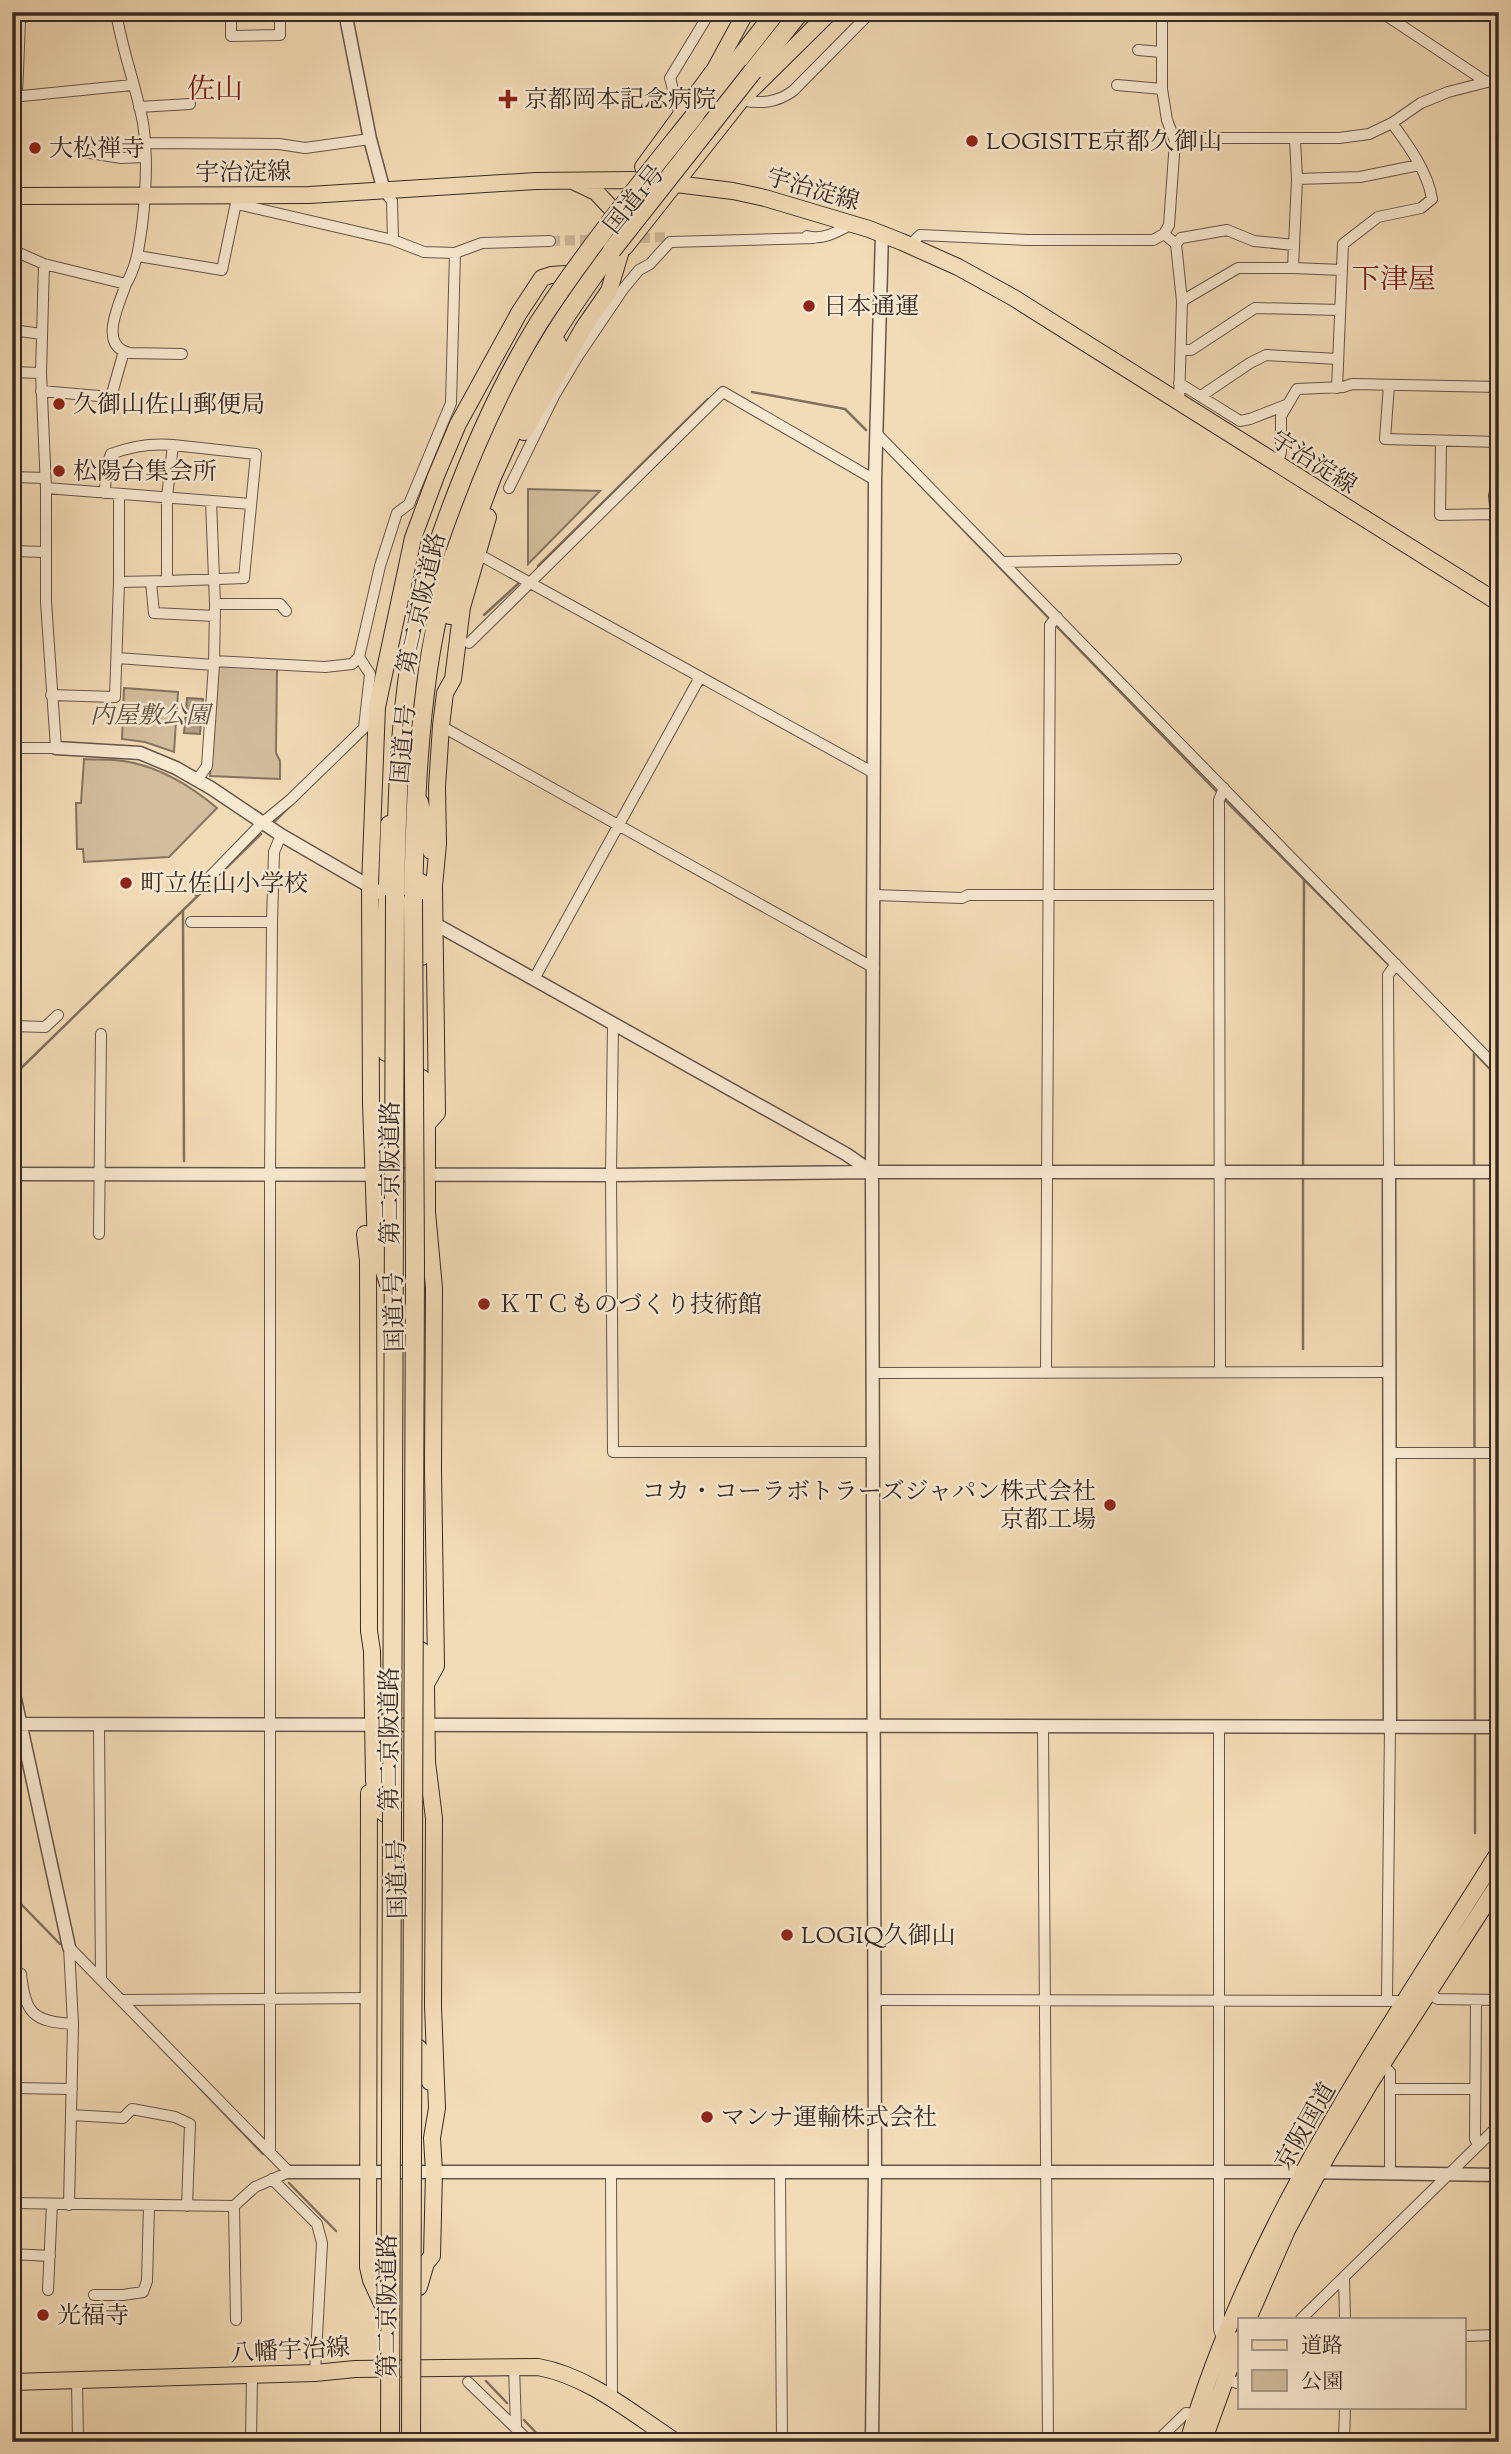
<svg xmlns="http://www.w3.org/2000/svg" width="1511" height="2454" font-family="'Sorts Mill Goudy','Noto Serif JP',serif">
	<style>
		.green { fill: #d2be9e; stroke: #847461; stroke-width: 2 }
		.water { fill: #b29f85; stroke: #81705e; stroke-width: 2 }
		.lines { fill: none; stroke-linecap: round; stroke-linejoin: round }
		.stream { stroke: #81705e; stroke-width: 2.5 }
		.minor-tunnel { stroke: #cdb89a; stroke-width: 10; stroke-dasharray: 10 5; stroke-linecap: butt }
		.minor-casing { stroke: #665649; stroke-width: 12 }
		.tertiary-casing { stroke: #665649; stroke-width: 15 }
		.primary-casing { stroke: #372a24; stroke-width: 18 }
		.trunk-casing { stroke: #372a24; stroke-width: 18 }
		.motorway-casing { stroke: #372a24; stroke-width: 20 }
		.minor { stroke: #f7e8d0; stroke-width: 10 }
		.tertiary { stroke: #f7e8d0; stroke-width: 12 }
		.primary { stroke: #f2dcb7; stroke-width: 16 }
		.trunk { stroke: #f2dcb7; stroke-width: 16 }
		.motorway { stroke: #f2dcb7; stroke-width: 18 }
		.motorway-bridge-casing { stroke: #372a24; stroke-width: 20; stroke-linecap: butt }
		.motorway-bridge { stroke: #f2dcb7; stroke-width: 18 }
		.poi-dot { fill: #8f2418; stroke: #f7e8d0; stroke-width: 2.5 }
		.labels { text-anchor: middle; stroke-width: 5; stroke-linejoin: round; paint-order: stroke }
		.poi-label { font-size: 24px; fill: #372a24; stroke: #f7e8d0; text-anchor: start }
		.street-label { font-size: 24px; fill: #372a24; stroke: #f7e8d0 }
		.park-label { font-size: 24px; font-style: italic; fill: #5e4f42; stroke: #f7e8d0 }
		.quarter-label { font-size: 28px; fill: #7a1f14; stroke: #f7e8d0 }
	</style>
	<rect width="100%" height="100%" fill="#f2dcb7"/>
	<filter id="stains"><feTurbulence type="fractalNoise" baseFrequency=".00286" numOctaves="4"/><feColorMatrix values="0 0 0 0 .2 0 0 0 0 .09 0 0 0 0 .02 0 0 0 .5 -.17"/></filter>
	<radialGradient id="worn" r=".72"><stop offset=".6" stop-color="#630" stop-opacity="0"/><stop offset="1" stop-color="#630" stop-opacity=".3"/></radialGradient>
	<path class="green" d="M528,489l72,2 -72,73z
		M218,666l59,2 -1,85 4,8v18l-70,-3z
		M124,688l54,4 -4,60 -29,-10 -23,-3z
		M84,759c14,1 30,0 45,3 32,6 63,25 88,46l-48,49 -85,5 -1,-13h-6l-1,-46h5z"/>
	<path class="water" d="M187,698l16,1 -3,35 -16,-1z"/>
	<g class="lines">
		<path class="stream" d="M752,392l93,17 21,21
			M886,450l331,342
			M538,566l170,-167
			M484,615l35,-32
			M1222,797l168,169
			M275,821l15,-15
			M183,911l1,250
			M1461,1038l38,41
			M1474,1052v116
			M12,1077l249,-243
			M1303,1167l1,-287
			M1474,1174l1,550
			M1303,1349v-172
			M1475,1731v102
			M12,1912l9,-8 39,40
			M147,2033l116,121
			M289,2183l47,48
			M486,2381l21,22
			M524,2420l21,22
			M1171,2438l4,4"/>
		<path class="minor-tunnel" d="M550,241l120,-4"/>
		<g class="minor-casing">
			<path id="minor" d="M231,12v24l49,-1v-23
				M1381,12l104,69
				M12,21l28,-9
				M1138,50l23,2
				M1117,85l45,4
				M17,96l3,-76
				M12,97l120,-12
				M741,100c20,4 35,3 52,-9l78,-79
				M139,107l51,-3
				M676,118l3,-6 -9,-34 40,-66
				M1295,139l2,40 -4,89 49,2
				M1175,141l30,-3h134l30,-4 23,-11 29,-20 27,-11 51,-13
				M145,143l134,1 26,4 65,-9
				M84,152l37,6 24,-1
				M1297,179l63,-2 59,-12
				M384,191l8,10 1,39
				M237,204l156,36 31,12 31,1 27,-10 68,-2
				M1164,234l12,10 6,57 -3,102
				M807,236c15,5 32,-5 45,-12
				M1176,244l5,-6 46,-8 27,11 40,4
				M910,245l10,-10 107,5h126l11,-6 5,-9 6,-84 -8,-21 -5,-31v-77
				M12,250l32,14 82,20c11,-18 13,-38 16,-58 4,-33 6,-69 1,-103 -7,-37 -21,-73 -27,-111
				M138,256l84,14 15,-72
				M126,284c-6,19 -29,62 4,69l52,1
				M1182,301l56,-33h55
				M12,330l30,4
				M1181,350h10l64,-42 85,2
				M12,372l29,1
				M1179,383l61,38 10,-2 36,-14
				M1389,385l-4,54 114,3
				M1337,388l6,-144 35,-27 43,-9 11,-9c-4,-27 -24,-54 -40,-76
				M41,391l70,6 13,-46
				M1201,396l49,-33 16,-8 72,4
				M876,433l623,637
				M1441,441l-1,74 56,-1
				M173,445l83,9 -12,124 -77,3v-84z
				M1277,466l4,-14v-36l16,-27 46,-2 9,-3 147,3
				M1499,472l-5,24 5,48
				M12,477l33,1
				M46,488l205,16
				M509,488l45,-92 24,-40 46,-68 15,-18 11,-6 20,-22 144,-4
				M105,493l1,-26 5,-13c21,-8 39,-11 62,-9
				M12,551l33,1
				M478,554l396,219
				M1003,562l173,-3
				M119,582l48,-1
				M151,582l3,31 61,3
				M1499,590v22
				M215,604h65l6,7
				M469,643l254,-251 152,88
				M117,658l97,7 1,-61 -4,-103
				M214,661l111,6 27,-3 7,-7
				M51,695l64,2 4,-115v-88
				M441,726l433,242
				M12,748h44l-10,-146v-114l-5,-115 3,-109
				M197,780l10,-14 7,-101
				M197,890l65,-67 28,-23 74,-72 6,-54 -11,-17 21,-91 17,-53 12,-9 42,-101 4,-150
				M874,895l88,3 6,-3h251
				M12,910h3
				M191,922h81
				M534,979l166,-302
				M613,1024l-2,151 2,277h261
				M12,1026l33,1 13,-12
				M1389,1172l-1,-197 8,-11
				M99,1234l2,-200
				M1220,1372l-1,-572 5,-12
				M874,1373l515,-1
				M1046,1373l4,-748 7,-8
				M1389,1453h110
				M99,1724l2,256
				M1043,1726l5,716
				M1219,1726v603l4,13
				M69,1947l4,77 -4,181
				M21,1974c4,39 12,48 52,50
				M1427,1993l11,6 61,1
				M121,2000l247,-2
				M874,2000l532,1
				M1476,2000l-1,139 3,6
				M1387,2001l3,-275
				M1382,2065l8,7v101
				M12,2088l60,1
				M1390,2089h85
				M71,2115l52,3 9,-9 43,8 15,7 -3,82
				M270,2151v-977l2,-252 2,-70 7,-17
				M611,2172l1,227
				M780,2173l2,269
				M272,2179l45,45 5,19 -7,130
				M12,2203l222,3 21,-19 34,-15 -220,-225
				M234,2206l2,114
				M12,2254l38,2
				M1344,2277l1,42
				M48,2290l4,-86
				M94,2295h29l20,-3 4,-11 2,-75
				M1301,2319l198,-194
				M1464,2336l35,-1
				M514,2367l2,60
				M1225,2379l12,4 3,-3
				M77,2381l1,61
				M468,2382l62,60
				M251,2442l1,-67
				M1156,2442l30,-29 11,1
				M1344,2442l1,-35"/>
		</g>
		<g class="tertiary-casing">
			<path id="tertiary" d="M345,12l25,127 14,52
				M56,748l84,5 36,15 35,20 70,47 112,65
				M430,921l416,233 26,18
				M1389,1172l1,554
				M12,1174l599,1 261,-3h627
				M12,1685l57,262
				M12,1724l1487,3
				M289,2172h1014l196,3
				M872,2442l3,-269 -3,-1001 3,-692 7,-246"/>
		</g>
		<g class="primary-casing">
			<path id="primary" d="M575,182l21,10 16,17
				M12,196l297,-1 227,-14 96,-1 44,4 57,7 32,7 104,31 33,13 56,25 56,31 485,305
				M12,2382l303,-9 40,-4 183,-2c51,9 95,47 138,75"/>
		</g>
		<g class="trunk-casing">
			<path id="trunk" d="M643,167l72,-98 31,-57
				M625,247l116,-147 89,-88
				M524,432l60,-105 25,-36 11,-37
				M456,576l37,-99 41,-90 24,-44
				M450,616l7,-46
				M420,802l11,49
				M421,882l1,75
				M386,1053l-2,-77 5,-152
				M422,1078l5,46
				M365,1234l3,27 1,370 3,20 2,130 4,28 10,7
				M388,1284l-12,-37 -5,-144 -1,-218 7,-178 36,-169 23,-62 22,-52 61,-111 23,-35 9,-3 15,-1
				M421,1650l3,6 2,28
				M369,1793l-1,474 3,13 18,39
				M419,2048l11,34
				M419,2287l7,-24 6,-7 2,-84 -2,-34 5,-30 -4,-102 1,-188 -7,-56 -1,-78 10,-18 -3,-198 1,-180 -7,-76v-88l10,-11 -3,-227 4,-42 -1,-57 4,-61 4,-33 8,-14 9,-72 26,-90
				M1248,2319l39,-89 41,-76 42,-71 129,-200
				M1188,2442c62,-214 194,-403 311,-590
				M1203,2442l37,-103"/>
		</g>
		<g class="motorway-casing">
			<path id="motorway" d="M753,71l47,-59
				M695,115l81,-103
				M395,895c2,-80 3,-160 16,-239 6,-37 16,-73 26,-109
				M413,899c2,-77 4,-153 15,-229 16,-112 63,-236 124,-332 18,-30 39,-59 60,-88"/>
		</g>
		<use href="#minor" class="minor"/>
		<use href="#tertiary" class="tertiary"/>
		<use href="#primary" class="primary"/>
		<use href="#trunk" class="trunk"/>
		<use href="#motorway" class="motorway"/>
		<g class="motorway-bridge-casing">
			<path id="motorway-bridge" d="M612,250l141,-179
				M437,547c27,-78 58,-153 101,-223 47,-73 103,-141 157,-209
				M390,2442l5,-1547
				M411,2442l4,-1178 -2,-365"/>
		</g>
		<use href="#motorway-bridge" class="motorway-bridge"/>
	</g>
	<g class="poi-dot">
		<path d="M504.5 88.5h7v7h7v7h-7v7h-7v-7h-7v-7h7z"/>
		<circle cx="972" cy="141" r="7"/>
		<circle cx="35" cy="148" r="7"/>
		<circle cx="809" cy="306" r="7"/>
		<circle cx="59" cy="404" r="7"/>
		<circle cx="59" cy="471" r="7"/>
		<circle cx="126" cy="883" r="7"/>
		<circle cx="484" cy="1304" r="7"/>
		<circle cx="1110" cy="1505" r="7"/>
		<circle cx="787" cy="1935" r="7"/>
		<circle cx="707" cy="2117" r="7"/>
		<circle cx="43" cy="2315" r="7"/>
	</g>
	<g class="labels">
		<g class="poi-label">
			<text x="524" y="107">京都岡本記念病院</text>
			<text x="986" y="149">LOGISITE京都久御山</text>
			<text x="49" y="156">大松禅寺</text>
			<text x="823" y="314">日本通運</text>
			<text x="73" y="412">久御山佐山郵便局</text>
			<text x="73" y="479">松陽台集会所</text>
			<text x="140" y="891">町立佐山小学校</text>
			<text x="498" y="1312">ＫＴＣものづくり技術館</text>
			<text x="1096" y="1499" text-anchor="end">コカ・コーラボトラーズジャパン株式会社<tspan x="1096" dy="28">京都工場</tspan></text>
			<text x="801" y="1943">LOGIQ久御山</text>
			<text x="721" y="2125">マンナ運輸株式会社</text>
			<text x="57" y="2323">光福寺</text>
		</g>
		<g class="street-label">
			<text transform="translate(243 172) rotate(-1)" y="8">宇治淀線</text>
			<text transform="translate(813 189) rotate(16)" y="8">宇治淀線</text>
			<text transform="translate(634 199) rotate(-51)" y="8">国道1号</text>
			<text transform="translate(1314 462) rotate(32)" y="8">宇治淀線</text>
			<text transform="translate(421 603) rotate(-77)" y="8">第二京阪道路</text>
			<text transform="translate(403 744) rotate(-85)" y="8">国道1号</text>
			<text transform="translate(390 1173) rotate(-90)" y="8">第二京阪道路</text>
			<text transform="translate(394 1312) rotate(-91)" y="8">国道1号</text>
			<text transform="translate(389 1739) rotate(-90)" y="8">第二京阪道路</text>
			<text transform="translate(397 1879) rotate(-91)" y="8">国道1号</text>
			<text transform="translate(1305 2126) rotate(-60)" y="8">京阪国道</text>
			<text transform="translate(387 2306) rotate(-90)" y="8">第二京阪道路</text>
			<text transform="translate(290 2350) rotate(-3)" y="8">八幡宇治線</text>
		</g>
		<g class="park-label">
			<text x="150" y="723">内屋敷公園</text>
		</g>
		<g class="quarter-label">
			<text x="215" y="98">佐山</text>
			<text x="1394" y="288">下津屋</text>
		</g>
	</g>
	<rect width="1511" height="2454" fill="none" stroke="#f2dcb7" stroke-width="42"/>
	<rect x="14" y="14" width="1483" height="2426" fill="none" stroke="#372a24" stroke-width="3.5"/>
	<rect x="21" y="21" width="1469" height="2412" fill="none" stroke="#372a24" stroke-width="2"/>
	<rect x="1238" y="2318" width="228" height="91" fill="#f7e8d0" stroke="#aa9c8b" stroke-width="2"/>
	<rect x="1252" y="2340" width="35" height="10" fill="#f2dcb7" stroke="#aa9c8b" stroke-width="2"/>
	<text x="1301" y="2352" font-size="21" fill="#372a24">道路</text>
	<rect x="1252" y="2370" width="35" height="21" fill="#d2be9e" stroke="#aa9c8b" stroke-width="2"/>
	<text x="1301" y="2388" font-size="21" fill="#372a24">公園</text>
	<rect width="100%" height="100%" filter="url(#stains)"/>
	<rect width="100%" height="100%" fill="url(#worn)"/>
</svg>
